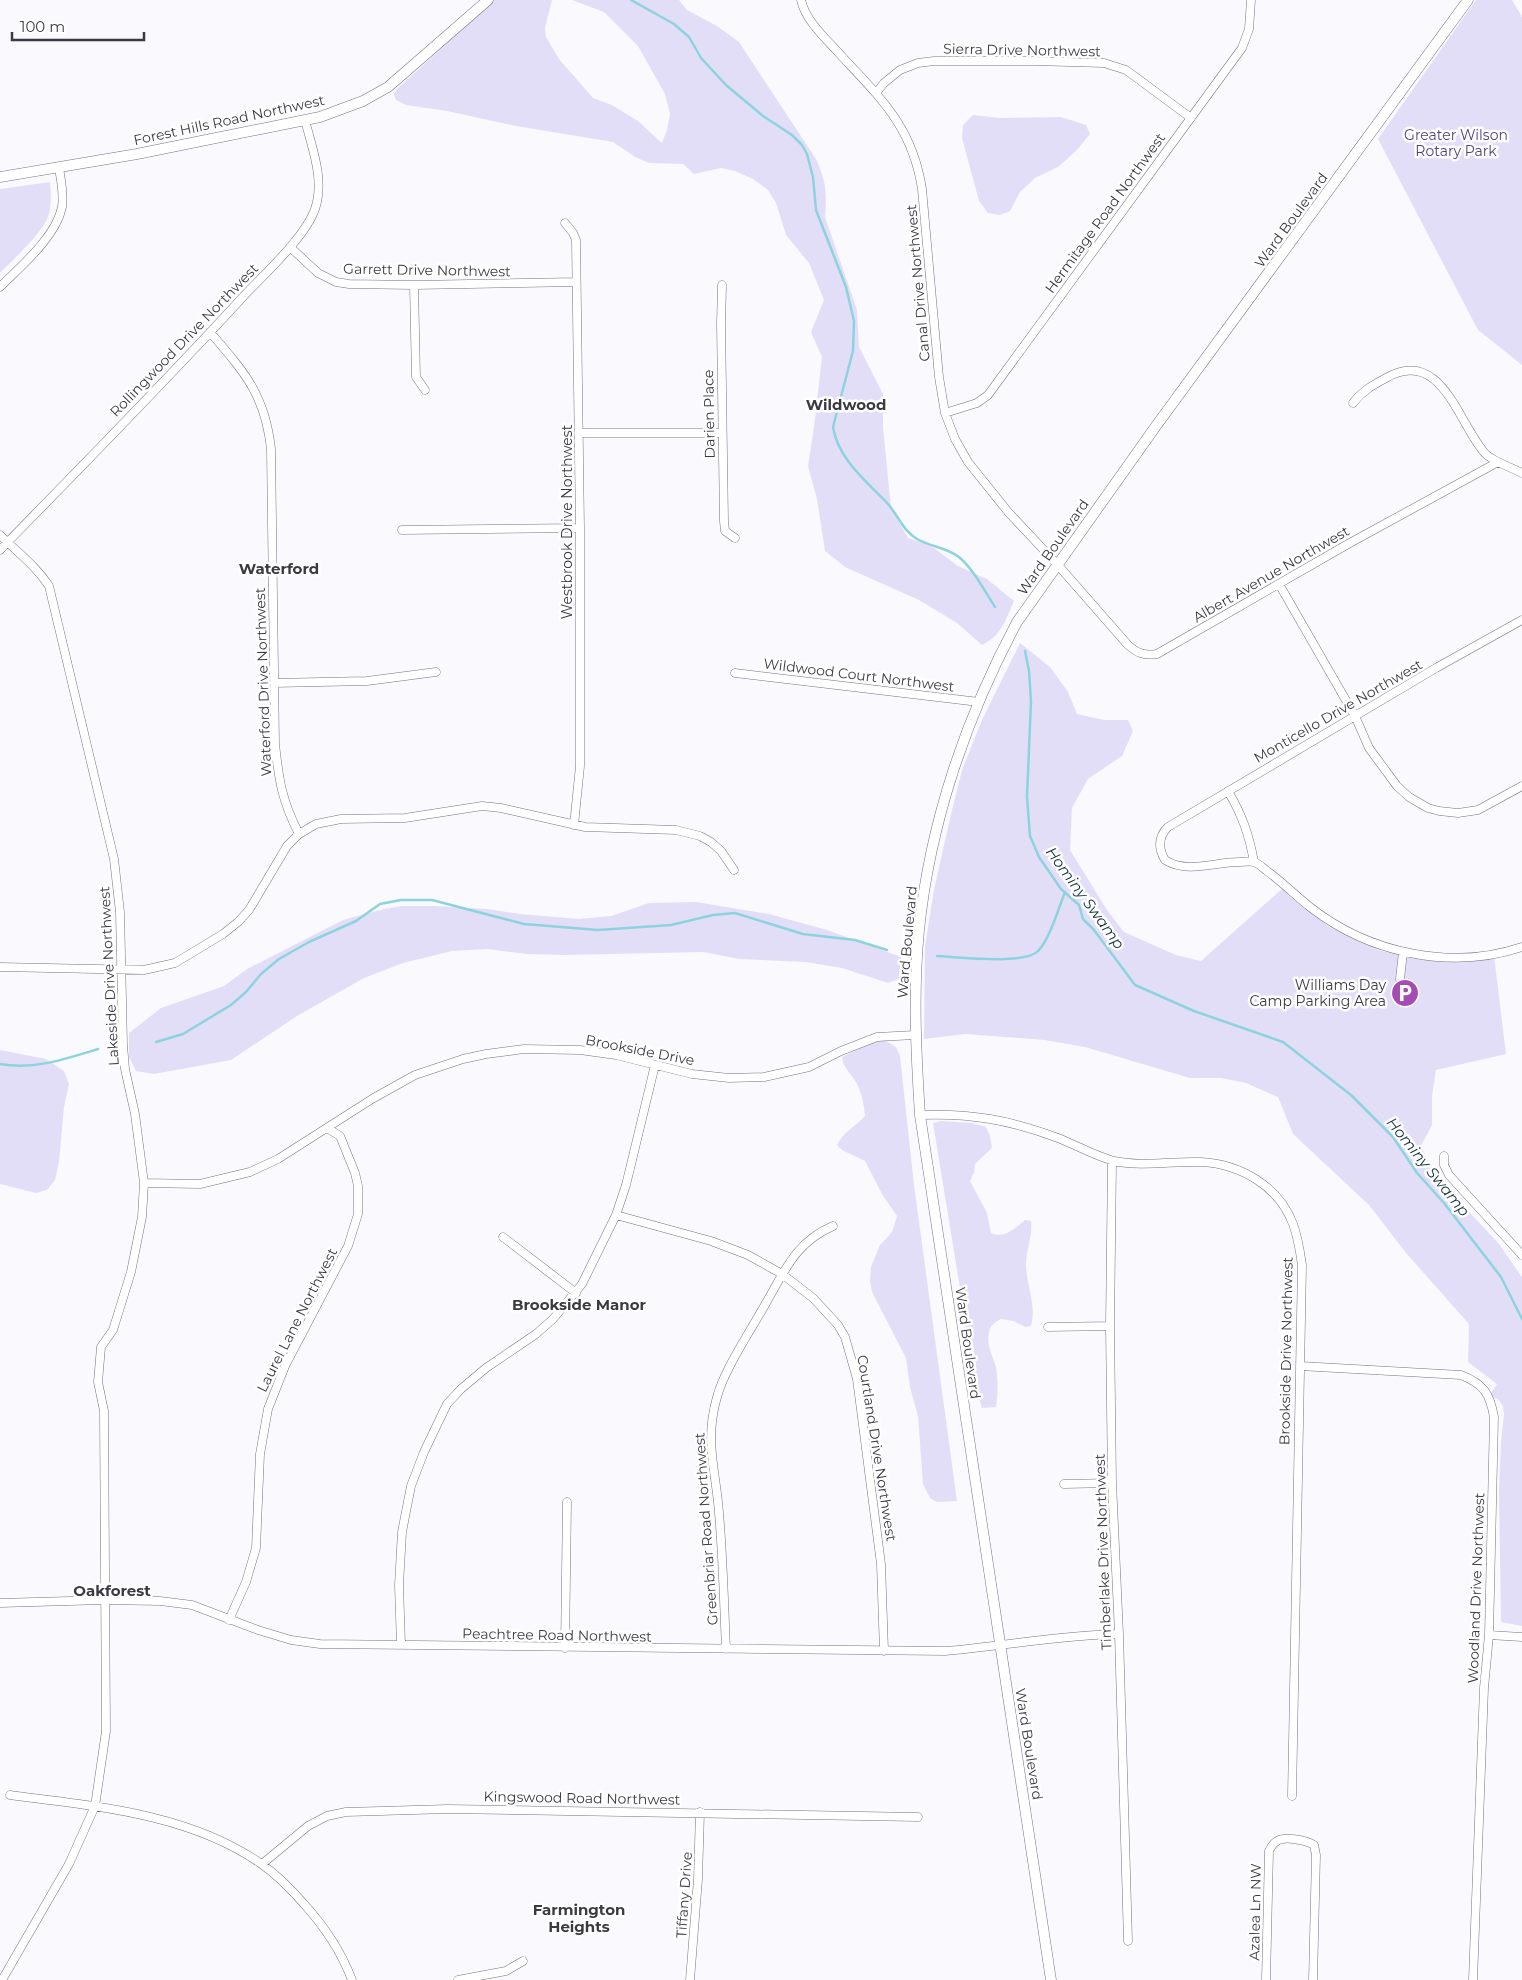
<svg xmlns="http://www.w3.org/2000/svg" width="1522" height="1980" font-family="Montserrat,sans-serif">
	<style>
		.green { fill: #e3def8 }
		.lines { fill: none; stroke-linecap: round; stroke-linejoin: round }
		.stream { stroke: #8dd3de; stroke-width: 2.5 }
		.street-casing { stroke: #767287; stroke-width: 9 }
		.secondary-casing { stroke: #767287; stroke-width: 11 }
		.street { stroke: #fff; stroke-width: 8 }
		.secondary { stroke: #fff; stroke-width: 10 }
		.labels { text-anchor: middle; stroke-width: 5; stroke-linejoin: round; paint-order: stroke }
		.street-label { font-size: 14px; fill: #3b3942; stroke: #fff }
		.park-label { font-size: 14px; fill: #544381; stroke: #fff }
		.poi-label { font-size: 14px; fill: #3b3942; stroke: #fff; text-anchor: end }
		.neighbourhood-label { font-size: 15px; font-weight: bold; fill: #3b3942; stroke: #fff }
		.water-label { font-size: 15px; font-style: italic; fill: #113339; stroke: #fff }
	</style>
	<rect width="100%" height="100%" fill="#faf9fe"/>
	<path class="green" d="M494,0h58l-7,28 1,9 13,22 34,39 19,7 26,16 24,22 5,-13 3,-16 -5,-20 -27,-48 -34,-34 -32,-12h107l8,10 30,16 22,16 77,117c10,22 11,33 9,58l32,93 2,37 24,47v33l8,81 17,30 22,7 28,21 29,13 27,22c-9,20 -12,34 -32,44l-25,-22 -38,-23 -74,-33 -20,-16 -8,-52 -9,-33 6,-39 8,-70 -11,-25 13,-32 -15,-37 -23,-28 -10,-32 -8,-13 -15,-11 -18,-8 -14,-3 -27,6 -11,-10 -34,-1 -14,-6 -22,-15 -97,-16 -69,-15 -41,-6 -10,-5 -2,-5 2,-5z
		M1476,0h36l10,17v348l-44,-35 -100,-191z
		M973,115l26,3 62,-1 25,8 4,9 -13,16 -19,17 -23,11 -15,14 -10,19 -10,4 -12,-2 -9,-12 -17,-63 1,-13z
		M50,182c1,11 2,24 -2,35 -6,16 -35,43 -48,56v-84z
		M1020,643l30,24 18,25 9,22 27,6h24l5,11 -11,25 -34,23 -16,29 -2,42 37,60 17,22 52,23 25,6 82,-73 45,38 53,25 58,10 55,-5 12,98 -70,16 -4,26v29l-11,21 13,28 65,70 23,33v349l-21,-4 -2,-132 2,-48 3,-28 -1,-8 -5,-7 -9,-3 8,-12 -29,-22 1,-38 -63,-71 -37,-48 -76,-71 -15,-37 -32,-14 -25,-5h-31l-105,-31 -40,-7 -80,-6 -41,5 1,-93 9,-56 17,-76 11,-44 20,-50z
		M696,902l73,12 58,16 74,27 -2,22 -11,4 -46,-15 -36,-6 -67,-3 -36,-7 -137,3 -39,-1 -40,-5 -35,2 -49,12 -39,15 -67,38 -66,44 -77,14 -18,-3 -7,-14v-24l32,-25 63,-22 23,-17 96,-49 41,-11 18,-3h33l52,3 33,5 59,5 32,-3 38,-13z
		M885,1040l11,7 4,9 14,129 43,316 -20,1 -7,-4 -7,-14 -5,-68 -8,-29 -4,-29 -34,-66 -2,-11 1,-14 9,-22 12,-13 5,-16 -15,-22 -17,-33 -23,-11 -5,-5c6,-13 19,-19 28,-29 -1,-11 -3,-22 -8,-32 -4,-9 -15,-17 -15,-27l34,-16z
		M0,1050l46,9 18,12 5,13 -5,23 -5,55 -4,18 -8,10 -11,3 -36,-9z
		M941,1121l31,2 14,4 4,9 2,12 -17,16 -1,9 -4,8 17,32 4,20c14,6 23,-4 34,-13l6,1c2,15 -5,28 -5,43 0,21 11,41 5,62l-5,1 -13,-6 -12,-2c-6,3 -11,6 -12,14 -3,11 4,24 7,34 2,14 2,27 0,40l-14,1 -5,-16 -44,-269z"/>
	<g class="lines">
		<path class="stream" d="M631,0l43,24 15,13 12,21 25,27 37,31 29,19 10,10 5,9 6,23 3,33 30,77 8,34 -1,30 -20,76c5,32 33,54 55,77 10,11 15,27 29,35 14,8 29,8 42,18 15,13 25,33 36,50
			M1025,651l4,20 2,30 -4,96 3,39 9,21 22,32 18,16 4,14 11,11 41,55 59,26 89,31 68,53 42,42 24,36 27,30 57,74 21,42
			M937,956c21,1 88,9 101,-5 11,-10 21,-44 27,-59
			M156,1042l27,-8 48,-29 15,-13 15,-18 18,-15 30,-17 47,-21 24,-17 21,-4h31l92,24 74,6 73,-5 42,-10 22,-2 68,21 52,6 32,10
			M0,1064c35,6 65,-5 98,-15"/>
		<g class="street-casing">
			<path id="street" d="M801,0c4,19 22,36 35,50 42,46 76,74 86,139l17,188 6,36 10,26 13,23 41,51 48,51 71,81c9,8 16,11 29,9l191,-110 150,-82 24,11
				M876,93l8,-10 16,-13 18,-7 16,-2h100l70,2 22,7 65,48
				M565,223l8,10 3,7 4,288v238l-6,59
				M290,247l28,26 18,9 13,2 65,1 162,-3
				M414,285l2,92 9,13
				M722,285l-1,39 3,197 1,10 10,7
				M0,287c21,-21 56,-50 62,-80 2,-13 -1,-27 -3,-39
				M210,332c34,40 55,62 61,117l4,295c4,37 7,57 24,90
				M1353,403c9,-12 20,-18 33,-25 54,-31 71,41 97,73 3,5 10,8 15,11
				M945,413l32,-10 11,-8 254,-347 7,-19 2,-29
				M579,433h143
				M402,530l178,-2
				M0,535c17,17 36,31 49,51l65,273 6,53 3,133 2,24 10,45 9,69 -2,34 -11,55 -18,58 -12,17 -3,35 6,29 2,320 -11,75 -26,58 -67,116
				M0,550c81,-83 163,-166 241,-251 22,-24 64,-61 74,-90 10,-29 -3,-61 -10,-89
				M1279,584l76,132 14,32 28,38 12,11 19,11 11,3 19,2 20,-3 44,-24
				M1522,620l-86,48 -268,159c-10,10 -10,21 -3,33 22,14 50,2 74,2 4,0 11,-1 15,0 4,1 9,6 13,9 15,11 28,24 43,36 59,46 140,64 212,40
				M735,673l244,29
				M274,683l93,-2 69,-9
				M1228,791c14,24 21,43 26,71
				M0,967l144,3 31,-7 48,-29 15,-12 11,-12 38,-64 12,-12 17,-10 25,-5 64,-1 77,-12 19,2 84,19 91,3 24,6 11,6 10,9 13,19
				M1400,979l3,-27
				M920,1115c51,-2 90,5 138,23 18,7 37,18 56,23 28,6 58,0 87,1 39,2 78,24 92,62 5,13 7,27 9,41l-10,531
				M1444,1156v9l5,10 73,80
				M1112,1161l-2,165 2,157 7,151 9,307
				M144,1183l56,1 50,-12 28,-13 94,-60 43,-24 48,-16 23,-5 38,-5 56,1 36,5 76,19 37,4 35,-1 45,-10 32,-16 36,-14 38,-2
				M616,1215l95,26 37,14 34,19 31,24 25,27 7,12 12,42 24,185 3,87
				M503,1237l73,56
				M1048,1327l62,-1
				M1300,1366l161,9c23,9 29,19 33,42l-5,218 -5,53 -11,292
				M1064,1484l48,-1
				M0,1603l104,-3 56,1 32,4 66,25 33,10 29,4 626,7c58,-5 115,-16 173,-17
				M229,1620l17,-38 10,-34 4,-94 8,-45 17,-43 63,-120 10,-32v-28l-3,-13 -15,-37 -13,-8
				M1489,1635l33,2
				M401,1645l-2,-60 3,-53 9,-46 13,-34 23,-48 14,-15 25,-21 50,-34 17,-15 29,-35 34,-69 10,-30 29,-120
				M565,1648l2,-146
				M726,1649c-2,-45 -3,-91 -7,-136 -3,-43 -15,-71 -2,-116 7,-27 34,-67 49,-94 19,-33 30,-61 67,-77
				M10,1795c83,11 178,18 250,68 16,11 31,26 44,41 20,22 37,47 48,76
				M262,1864l46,-38 19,-10 19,-4 102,-3 470,8
				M458,1980l48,-9 17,-10
				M690,1980l8,-101 2,-67
				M1266,1980l3,-129c2,-4 4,-8 8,-10 7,-5 29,-1 37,4l2,10 -3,125"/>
		</g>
		<g class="secondary-casing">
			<path id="secondary" d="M0,177l137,-23 183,-37 43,-16 25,-14 100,-87
				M1051,1980l-131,-865c-4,-62 -7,-123 -1,-185 11,-107 47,-213 98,-308l139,-196 312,-426"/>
		</g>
		<use href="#street" class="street"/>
		<use href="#secondary" class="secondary"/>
	</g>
	<defs>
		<g id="parking-disc" transform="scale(1.4375)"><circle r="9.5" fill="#a64ab4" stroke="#fff"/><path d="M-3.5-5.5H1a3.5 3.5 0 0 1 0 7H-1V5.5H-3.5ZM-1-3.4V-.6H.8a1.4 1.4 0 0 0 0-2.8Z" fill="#fff"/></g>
	</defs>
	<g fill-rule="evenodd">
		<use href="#parking-disc" x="1405" y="993"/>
	</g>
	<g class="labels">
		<g class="street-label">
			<text transform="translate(1022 50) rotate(1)" y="5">Sierra Drive Northwest</text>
			<text transform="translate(229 120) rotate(-12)" y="5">Forest Hills Road Northwest</text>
			<text transform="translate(1105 213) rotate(-54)" y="5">Hermitage Road Northwest</text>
			<text transform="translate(1291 220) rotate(-54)" y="5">Ward Boulevard</text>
			<text transform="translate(427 270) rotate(1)" y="5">Garrett Drive Northwest</text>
			<text transform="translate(918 283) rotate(-95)" y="5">Canal Drive Northwest</text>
			<text transform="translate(184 340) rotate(-46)" y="5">Rollingwood Drive Northwest</text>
			<text transform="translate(709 414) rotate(-91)" y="5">Darien Place</text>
			<text transform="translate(567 522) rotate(-90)" y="5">Westbrook Drive Northwest</text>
			<text transform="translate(1053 547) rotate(-55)" y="5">Ward Boulevard</text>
			<text transform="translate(1271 574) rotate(-30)" y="5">Albert Avenue Northwest</text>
			<text transform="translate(859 675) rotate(7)" y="5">Wildwood Court Northwest</text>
			<text transform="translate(263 682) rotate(-92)" y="5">Waterford Drive Northwest</text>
			<text transform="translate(1338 711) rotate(-30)" y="5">Monticello Drive Northwest</text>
			<text transform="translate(907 942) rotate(-85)" y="5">Ward Boulevard</text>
			<text transform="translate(109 976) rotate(-93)" y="5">Lakeside Drive Northwest</text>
			<text transform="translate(640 1050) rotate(11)" y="5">Brookside Drive</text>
			<text transform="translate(297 1320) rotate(-63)" y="5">Laurel Lane Northwest</text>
			<text transform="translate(968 1343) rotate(82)" y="5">Ward Boulevard</text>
			<text transform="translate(1286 1351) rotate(-89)" y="5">Brookside Drive Northwest</text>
			<text transform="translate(877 1448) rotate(81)" y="5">Courtland Drive Northwest</text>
			<text transform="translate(706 1529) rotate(-94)" y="5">Greenbriar Road Northwest</text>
			<text transform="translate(1103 1552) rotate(-92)" y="5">Timberlake Drive Northwest</text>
			<text transform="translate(1476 1588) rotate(-88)" y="5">Woodland Drive Northwest</text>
			<text transform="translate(557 1635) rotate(1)" y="5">Peachtree Road Northwest</text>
			<text transform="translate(1029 1744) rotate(81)" y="5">Ward Boulevard</text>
			<text transform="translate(582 1798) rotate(1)" y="5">Kingswood Road Northwest</text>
			<text transform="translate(684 1895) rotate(-86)" y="5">Tiffany Drive</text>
			<text transform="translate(1255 1912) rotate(-89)" y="5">Azalea Ln NW</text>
		</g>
		<g class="park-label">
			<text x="1456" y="140">Greater Wilson<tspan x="1456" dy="16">Rotary Park</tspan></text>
		</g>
		<g class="poi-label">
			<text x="1386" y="990">Williams Day<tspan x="1386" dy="16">Camp Parking Area</tspan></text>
		</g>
		<g class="neighbourhood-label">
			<text x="846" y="410">Wildwood</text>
			<text x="279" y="574">Waterford</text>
			<text x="579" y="1310">Brookside Manor</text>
			<text x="112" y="1596">Oakforest</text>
			<text x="579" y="1915">Farmington<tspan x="579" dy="17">Heights</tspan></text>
		</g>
		<g class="water-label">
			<text transform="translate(1085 898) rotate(54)" y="5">Hominy Swamp</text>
			<text transform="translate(1428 1167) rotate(51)" y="5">Hominy Swamp</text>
		</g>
	</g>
	<path d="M12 32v8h132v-8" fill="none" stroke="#3b3942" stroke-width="2.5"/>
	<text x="20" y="32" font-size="15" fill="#3b3942" stroke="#ffffff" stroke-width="4" paint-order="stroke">100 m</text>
</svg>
